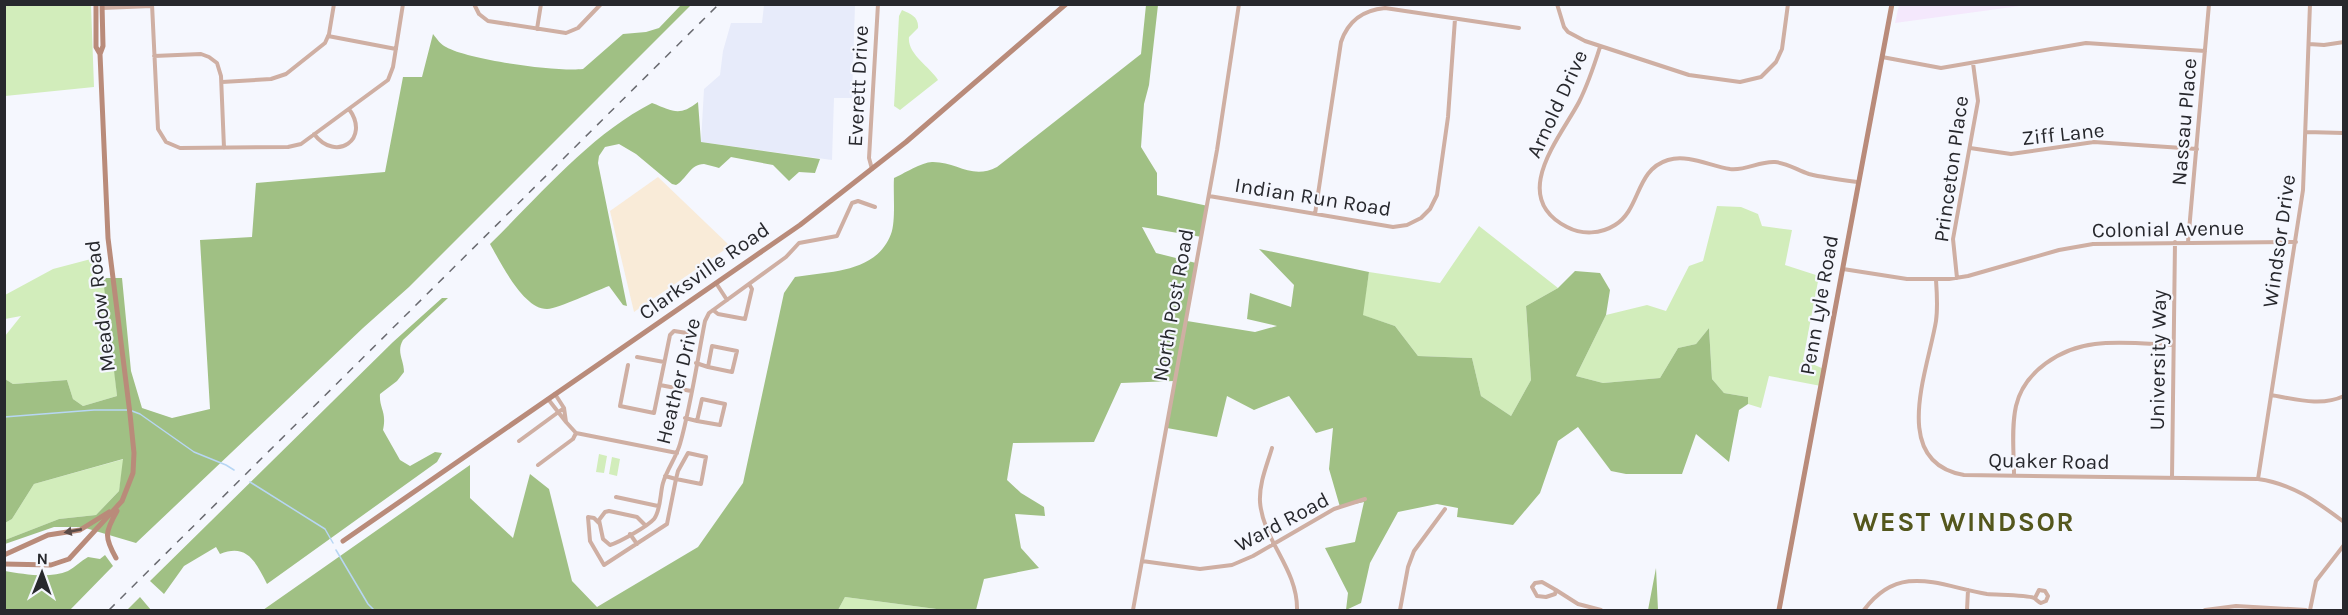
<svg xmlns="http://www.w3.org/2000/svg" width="2348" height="615" font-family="Karla,sans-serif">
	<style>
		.commercial { fill: #f9ebd8 }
		.built { fill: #e7ebfa }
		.education { fill: #f4e8fc }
		.green { fill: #d2edbb }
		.forest { fill: #a0c084 }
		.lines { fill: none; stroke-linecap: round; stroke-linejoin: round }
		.stream { stroke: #b7d6f4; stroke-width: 1.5 }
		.street { stroke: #cfafa3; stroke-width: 4 }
		.secondary { stroke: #b98b7a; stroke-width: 5 }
		.rail { stroke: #696a70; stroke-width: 1.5; stroke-dasharray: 8 8; stroke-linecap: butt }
		.oneway { fill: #5a4b48 }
		.labels { text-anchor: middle; stroke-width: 4.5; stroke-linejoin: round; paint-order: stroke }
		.street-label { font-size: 21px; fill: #27282d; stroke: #f5f7fe }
		.district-label { font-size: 27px; font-weight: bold; letter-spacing: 1.5px; fill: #54571d; stroke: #f5f7fe }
	</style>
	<rect width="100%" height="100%" fill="#f5f7fe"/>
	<path class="commercial" d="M658,177l72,69 -96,66 -24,-101z"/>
	<path class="built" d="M764,5h91l-3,93h-18l-2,62 -131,-18 3,-53 16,-14 3,-24 8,-28h31z"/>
	<path class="education" d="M1899,5h128l-132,18z"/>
	<path class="green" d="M4,5h87l3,82 -89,9z
		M902,10c9,4 17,7 16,18l-9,9c-2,17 21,30 29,43l-38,30 -6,-4 5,-90z
		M1717,206l24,1 17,7 4,12 30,4 -7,35 34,11 -16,84 21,9 -3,17 -52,-10 -8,32 -13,-4v-7l-24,-4 -12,-14 -3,-51 -13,16 -18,4 -18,30 -57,5 -27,-7 30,-61 41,-10 19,6 23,-45 14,-5z
		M1479,226l79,62 -32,18 5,74 -20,36 -30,-20 -9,-38 -54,-2 -23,-30 -33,-11 7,-43 71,11z
		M91,259l15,27 11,110 -34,10 -10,-7 -6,-19 -54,4 -8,-5v-43l16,-20 -16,3v-24l48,-26z
		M599,454l8,2 -3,17 -8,-1z
		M612,457l8,2 -3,17 -8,-2z
		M124,459l-5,32 -23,24 -37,4 -54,21v-17l7,-4 22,-35z
		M845,597l99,13h-106z"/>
	<path class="forest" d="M681,5h10l-282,282 -46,41 -227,215 -54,-16h-28l-49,17v-4l54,-21 37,-4 23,-24 4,-32 -89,25 -22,35 -7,4v-144l8,5 54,-4 6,19 10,7 34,-10 -14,-118h19l9,93 11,37 30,10 38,-9 -10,-169 52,-3 4,-54 129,-11 18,-95h19l11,-43c4,5 8,11 13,13 23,13 110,25 137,22l40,-35 23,-2 13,-4z
		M1146,5h12l-9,80 -5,19 -3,43 16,26v22l51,11 -6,31 -60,-10 14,26 40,10 -9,58 68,11 22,-6 -30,-7 3,-26 41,14 3,-22 -35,-36 110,23 -6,43 32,11 23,30 54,2 9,38 30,20 20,-36 -5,-74 32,-18 17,-17 25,2 10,17 -4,25 -30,61 27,7 57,-5 18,-30 18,-4 13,-16 3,51 12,14 24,4v7l-9,6 -10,52 -33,-28 -14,40h-56l-15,-3 -33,-44 -20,14 -18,52 -27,32 -56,-8 1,-9 -21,-4 -39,8 -28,51 -9,40 -15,7 2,-17 -23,-45 30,-6 9,-40 -24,5 -11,-38 4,-41 -17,5 -27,-37 -35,14 -27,-14 -10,41 -50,-9 7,-47 -53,2 -27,59 -81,1 -6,37 14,13 23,14 1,9 -30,-2 6,34 18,20 -55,11 -8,31h-32l-99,-13 -7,13h-575l207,-145v33l43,40 17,-64 19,15 23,92 25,26 101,-60 45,-64 41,-190 11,-16c36,-6 81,-4 96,-43 5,-13 2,-42 3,-56 9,-4 30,-17 39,-16 24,0 39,18 64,5l144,-113z
		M698,102l3,40 119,17 -5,14 -16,-1 -10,9 -16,-16 -42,-8 -12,11c-4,-1 -10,-3 -15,-4 -14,0 -18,16 -28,21l-4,-1 -36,-30 -17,-10 -14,3 -6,9 -1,7 29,143 -4,-1 -14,-19c-14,5 -49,22 -62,23 -24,0 -46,-46 -57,-65 49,-48 101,-110 162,-141 21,8 27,14 46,-1z
		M442,298h6l-45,42c-7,12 1,20 1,32l-7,9 -17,13c-1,15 7,17 3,36l17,30 10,6 25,-14 7,1 -5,9 -170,122c-11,-22 -20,-41 -47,-30l-4,-7 -32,19 -20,28 -14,-13 243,-239z
		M105,555l8,11 -43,44h-65v-39c18,3 45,8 63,0 7,-4 13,-10 20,-14l12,2z
		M1656,568l2,42h-10z
		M140,597l11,13h-24z"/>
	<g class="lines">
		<path class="stream" d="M132,411l8,3 54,38 32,13 8,5
			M4,417l90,-7h33
			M250,482l75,47 8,14
			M336,550l32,54 6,6"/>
		<path class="street" d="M152,4l6,125 8,13 14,6 108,-1 13,-3 87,-64 5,-13 10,-63
			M474,4l5,10 9,7 78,12 12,-5 23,-24
			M1557,4l7,23 4,5 17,9 104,34 51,7 21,-5 15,-15 6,-13 6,-45
			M102,8l50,-2
			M537,29l4,-25
			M328,36l68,13
			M2309,44l15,1 20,-3
			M1600,47c-6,19 -12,37 -21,55 -19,36 -71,95 -12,125 15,8 34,7 48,-2 26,-16 20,-55 53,-65 20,-6 42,6 62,9 16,2 29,-8 45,-7 12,1 22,8 34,12 16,4 33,6 49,8
			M154,56l47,-2 8,3 8,6 4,13 3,72
			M1882,57l59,11 145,-25 119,8
			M222,82l49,-3 15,-5 39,-31 4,-9 5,-30
			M2306,132l38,1
			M314,134c22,29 57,5 35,-25
			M1970,148l41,6 83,-12 103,7
			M872,169l-3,-11 9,-154
			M1209,196l184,31 14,-2 14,-7 9,-9 7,-14 11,-78 7,-98
			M1315,214l26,-172c7,-21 22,-32 44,-34l134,20
			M2188,242l21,-238
			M1843,269l64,10h42l19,-3 91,-26 34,-6 203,-2
			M1957,278l-4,-39 25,-138 -5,-38
			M1936,280c1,14 2,27 0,41 -8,49 -47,141 28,154l294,4c35,5 58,22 86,43
			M716,283l11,17
			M713,310l5,4 27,5 7,-30 -3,-5
			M712,346l25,5 -5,21 -24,-5z
			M637,357l27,5
			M696,363l12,4
			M628,365l-8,41 34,7 16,-78 4,-4 13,2
			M660,385l31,6
			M555,394l9,14 2,14 10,11 101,20
			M2271,395c24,4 50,12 73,1
			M548,399l18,23
			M702,399l23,5 -5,21 -23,-4z
			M685,418l12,3
			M519,441l45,-33
			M1272,448c-5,17 -13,35 -12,54 3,39 38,67 37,108
			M688,453l18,4 -5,27 -25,-5 2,-8z
			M538,465l35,-26 3,-6
			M2014,475c0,-22 -3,-47 2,-69 8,-35 45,-58 79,-62 25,-3 53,0 78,1
			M2172,478l3,-236
			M2258,479l45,-289 7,-186
			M616,497l42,9
			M599,523l-5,-5 -6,-1 2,24 14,24 63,-41 9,-45 -11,-3
			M645,525l-8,-8 -28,-6 -4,1 -6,8 4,19 7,6c10,-3 38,-19 44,-26 7,-9 6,-26 9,-36 4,-14 13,-25 17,-39 11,-39 17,-82 25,-123l4,-8 77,-56 13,-14 38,-7 15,-33 6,-2 17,6
			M630,534l7,10
			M1142,561l58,8 32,-4 21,-9 81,-47 31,-10
			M1542,582l14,8 -1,4 -9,3 -9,-1 -5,-9 3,-4z
			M1556,590l22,14 23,6
			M1133,610l84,-460 22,-146
			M1400,610l8,-43 6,-16 31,-42
			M1864,610c36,-48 75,-24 123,-16 9,1 41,1 47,4 2,1 4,4 7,5l5,-2 2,-5 -3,-5 -6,-1 -4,8
			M1967,610l1,-20
			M2205,610l31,-4 70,4
			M2310,610l6,-29 28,-36"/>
		<path class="secondary" d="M100,54l3,-8 -1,-42
			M343,541l457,-316 106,-83 160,-138
			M4,555l44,-20 32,-5 29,-18
			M116,558c-12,-21 -11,-26 1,-47
			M4,564l47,1 18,-6 53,-58 11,-28 1,-20 -4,-39 -22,-176 -8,-184 -4,-7v-43
			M1779,610l113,-606"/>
		<path class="rail" d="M109,610l610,-606"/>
	</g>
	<defs><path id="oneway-solid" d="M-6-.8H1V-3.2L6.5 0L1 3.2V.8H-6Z" transform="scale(1.5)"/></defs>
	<use class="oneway" href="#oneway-solid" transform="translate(73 531) rotate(169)"/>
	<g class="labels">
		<g class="street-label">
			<text transform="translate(858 86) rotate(-87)" y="7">Everett Drive</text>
			<text transform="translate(1557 104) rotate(-65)" y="7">Arnold Drive</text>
			<text transform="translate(2184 122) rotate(-85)" y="7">Nassau Place</text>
			<text transform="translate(2063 134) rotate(-6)" y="7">Ziff Lane</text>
			<text transform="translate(1951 169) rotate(-82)" y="7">Princeton Place</text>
			<text transform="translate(1313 197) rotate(9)" y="7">Indian Run Road</text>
			<text transform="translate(2168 229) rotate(-1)" y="7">Colonial Avenue</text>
			<text transform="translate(2279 241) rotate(-82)" y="7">Windsor Drive</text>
			<text transform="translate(704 271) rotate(-35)" y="7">Clarksville Road</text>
			<text transform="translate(1173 305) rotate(-80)" y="7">North Post Road</text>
			<text transform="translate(1819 305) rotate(-80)" y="7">Penn Lyle Road</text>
			<text transform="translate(100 306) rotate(-97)" y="7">Meadow Road</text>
			<text transform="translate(2158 360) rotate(-89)" y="7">University Way</text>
			<text transform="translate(678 381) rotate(-76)" y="7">Heather Drive</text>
			<text transform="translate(2049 461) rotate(1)" y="7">Quaker Road</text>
			<text transform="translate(1282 522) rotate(-28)" y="7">Ward Road</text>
		</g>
		<g class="district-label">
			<text x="1964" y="531">WEST WINDSOR</text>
		</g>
	</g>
	<rect width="2348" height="615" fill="none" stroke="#27282d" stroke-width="12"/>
	<g transform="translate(42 573) rotate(1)" stroke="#f5f7fe" stroke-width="4.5" paint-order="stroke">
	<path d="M0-4.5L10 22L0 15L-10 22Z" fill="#27282d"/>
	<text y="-9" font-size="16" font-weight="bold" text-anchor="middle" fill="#27282d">N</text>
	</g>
</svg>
